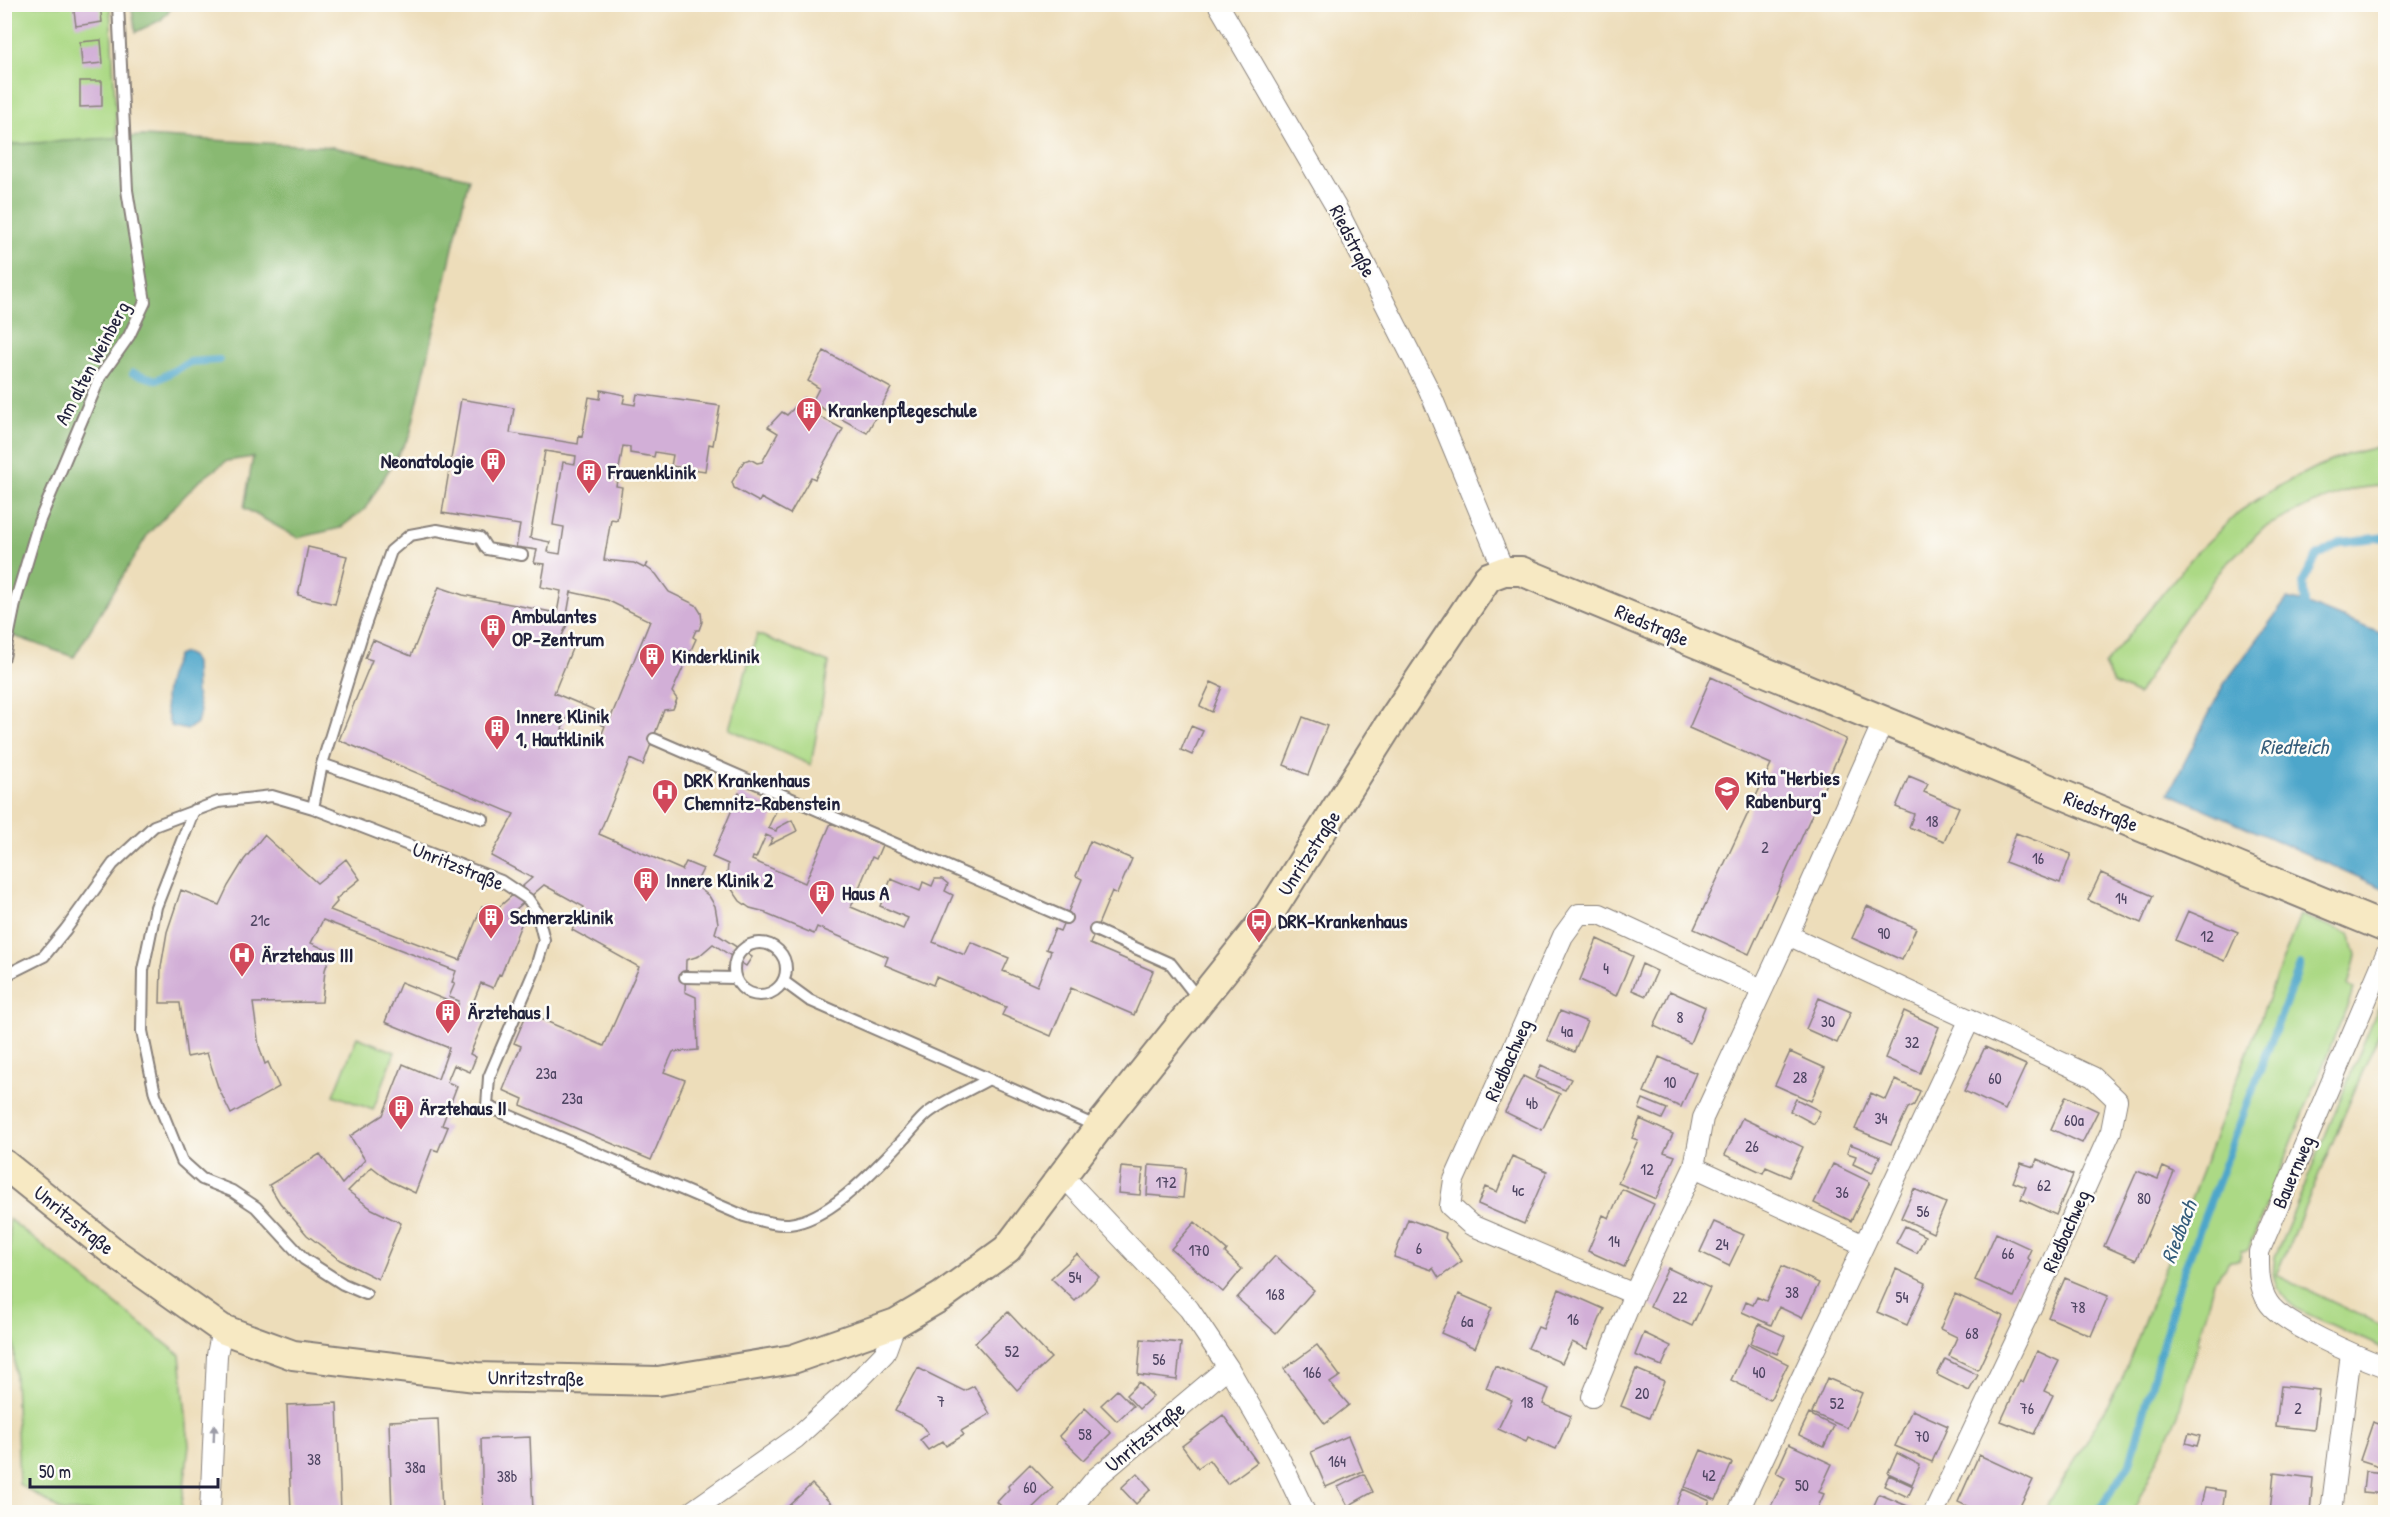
<svg xmlns="http://www.w3.org/2000/svg" width="2390" height="1517" font-family="'Patrick Hand',sans-serif">
	<style>
		.green { fill: #acd985; stroke: #677e60; stroke-width: 1.5 }
		.forest { fill: #89b972; stroke: #566e56; stroke-width: 1.5 }
		.water { fill: #4da6ca; stroke: #386482; stroke-width: 1.5 }
		.lines { fill: none; stroke-linecap: round; stroke-linejoin: round }
		.stream { stroke: #4da6ca; stroke-width: 8 }
		.building { fill: #d2afd7; fill-rule: evenodd }
		.lane-casing { stroke: #88807a; stroke-width: 14 }
		.street-casing { stroke: #88807a; stroke-width: 22 }
		.secondary-casing { stroke: #88807a; stroke-width: 32 }
		.lane { stroke: #fff; stroke-width: 10 }
		.street { stroke: #fff; stroke-width: 20 }
		.secondary { stroke: #f7e9c3; stroke-width: 28 }
		.oneway { fill: #9c9ca7 }
		.labels { text-anchor: middle; stroke-width: 5; stroke-linejoin: round; paint-order: stroke }
		.number-label { font-size: 16px; fill: #4e4562 }
		.street-label { font-size: 20px; fill: #22223b; stroke: #fdfcf7 }
		.poi-label { font-size: 20px; font-weight: bold; fill: #22223b; stroke: #fdfcf7; text-anchor: start }
		.water-label { font-size: 21px; font-style: italic; fill: #355d7b; stroke: #fdfcf7 }
	</style>
	<rect width="100%" height="100%" fill="#fdfcf7"/>
	<filter id="ink" filterUnits="userSpaceOnUse"><feTurbulence type="fractalNoise" baseFrequency=".0167" numOctaves="2"/><feDisplacementMap in="SourceGraphic" scale="12" xChannelSelector="R" yChannelSelector="G"/><feConvolveMatrix kernelMatrix="1 2 1 2 8 2 1 2 1" color-interpolation-filters="sRGB"/></filter>
	<filter id="wash" filterUnits="userSpaceOnUse"><feTurbulence type="fractalNoise" baseFrequency=".008" numOctaves="4" result="noise"/><feDisplacementMap in="SourceGraphic" scale="24" xChannelSelector="R" yChannelSelector="G"/><feGaussianBlur stdDeviation="1.35" result="paint"/><feColorMatrix in="noise" values="0 0 0 0 0 0 0 0 0 0 0 0 0 0 0 0 0 1.4 0 .05"/><feComposite in="paint" operator="in"/></filter>
	<g filter="url(#wash)">
		<rect width="100%" height="100%" fill="#edddba"/>
		<path class="green" d="M5,5h105l7,133 -112,7z
			M2385,445v40l-32,4 -41,15 -49,24 -42,41 -45,61 -38,65 -25,-12 -9,-18 91,-111 45,-43 35,-23 39,-20 32,-13z
			M757,634l72,29 -18,102 -82,-36z
			M2300,915l49,18 7,22 -8,31 6,3 -106,261 -7,1 -1,9 -10,1 -16,20 -36,134 -45,97h-89l77,-130z
			M2385,991v28l-109,256 109,52v22l-91,-41 -17,-21 -4,-13 2,-17z
			M357,1037l38,15 -22,58 -39,-15z
			M9,1219l171,136 9,90 -8,67h-118l-44,-28z"/>
		<path class="forest" d="M131,5v-1l43,1 -13,15 -25,12z
			M143,136l191,11 135,31 -59,257 -45,74 -25,19 -42,10 -54,-30 9,-51 -26,4 -29,21 -50,52 -74,123 -69,-24v-488z"/>
		<path class="water" d="M2287,599l18,4 80,32v254l-216,-96 55,-109z
			M184,653l7,3 4,7 1,31 4,17 -3,12 -10,7 -16,-4c-11,-25 -5,-46 6,-70z"/>
		<g class="lines">
			<path class="stream" d="M133,373l24,7 33,-18 29,-2
				M2305,603l-2,-21 14,-26 24,-14 45,-5
				M2098,1512l32,-49 50,-182 120,-316"/>
		</g>
		<g id="blocks">
			<path class="building" d="M73,4h27l2,18 -26,4z
				M101,40l2,23 -21,2 -2,-23z
				M80,81h22v25l-22,1z
				M824,351l67,37 -24,45 -49,-27 -4,8 29,15 -28,50 -4,-2 -21,37 -29,-16 -2,4 -25,-14 -2,-6 12,-21 6,-2 7,4 5,-1 16,-29 -10,-6 14,-15 5,3 17,-17 8,4 7,-14 -11,-7z
				M601,390l24,5 -2,8 12,2 2,-11 83,12 -7,39 -4,-1 -4,27 -34,-5 2,-11 -18,-3 -1,5 -24,-4v-6l-7,-1 -7,40 6,1 -5,33 -6,-1 -7,41 30,3 10,5 4,-5 -2,4 10,7 13,18 27,13 5,8 1,9 -3,8h-3l-3,7 3,2 -24,53 5,7 -4,10 -9,1 -21,55 -13,-6 -31,75 83,36 4,-8 17,7 -8,16 14,11 6,10 3,17 -3,10 37,24 -6,9 -33,-22 -14,12 -13,4 -1,32 11,5 2,53 -25,2 -9,20 21,8 -34,80 -130,-55 2,-6 -20,-9 18,-44 -7,-3 13,-30 77,33 35,-79 -67,-37 12,-23 -40,-22 -36,31 14,6 -21,53 -2,-1 -6,14 -12,-5 -11,27 16,6 -16,38 6,3 -6,15 -16,-7 -7,17 10,4 -15,39 6,2 -10,24 -6,-2 -17,44 -25,-12 -18,-14 -24,24 24,18 29,14 -23,56 -38,-19 -33,-25 -27,-32 -11,-18 51,-31 22,30 23,-24 -15,-24 33,-21 20,-51 35,15 11,-31 -64,-26 16,-40 57,23 1,-4 -10,-4 6,-14 -3,-1 4,-11 -133,-51 -12,23 20,9 -6,18 -3,32 -69,1 6,43 6,18 3,-2 11,25 -48,27 -13,-27 -11,-34 -20,4 -7,-54h-20l1,-36 6,-35 14,-42 38,15 9,-19 16,-26 20,-25 53,48 29,-24 14,20 -24,20 1,3 -7,8 130,50 22,-54 15,6 2,-5 33,-29 -41,-22 23,-42 -175,-74 33,-80 -7,-2 8,-18 38,16 28,-69 24,8 94,18 4,-22 -20,-4 4,-23 -11,-1 3,-13 -21,-3 4,-22 -78,-12 19,-114 53,9 -4,25 68,11 1,-8 3,1 7,-40 11,2zM545,451l31,5 -1,8 -12,-2 -10,63 11,2 -4,27 -12,-2 2,-10 -20,-4zM571,592l36,8 43,21 -39,96 -57,-24 20,-49 -13,-6 10,-22 -4,-1zM570,711l35,15 -7,18 -36,-15z
				M308,547l39,9 -12,48 -37,-9z
				M1711,677l135,62 -97,215 -55,-25 77,-165 -82,-36z
				M1211,682l11,5 -10,25 -12,-6z
				M1303,717l24,9 -19,49 -24,-10z
				M1191,726l12,5 -11,24 -11,-5z
				M1909,776l19,8 -4,8 35,15 -15,34 -35,-14 5,-13 -18,-7z
				M739,793l38,16 -9,19 8,3 1,-3 15,-8 5,11 -28,14 4,-7 -7,-3 -10,23 -3,-1 -1,3 53,23 26,-60 47,20 4,2 -6,14 -4,-2 -21,50 52,22 5,-11 -28,-12 11,-27 29,12 3,-9 9,4 3,-7h7l6,5 -3,7 8,4 -20,47 32,13 6,-13 38,16 -6,13 34,15 14,-35 -5,-2 9,-20 5,2 22,-52 -6,-3 14,-35 42,18 -15,35 -5,-3 -22,53 63,27 -19,44 -63,-27 -20,48 -49,-21 4,-8 -70,-30 -3,8 -48,-20 3,-8 -71,-30 -3,7 -48,-20v-2l-16,-4 -10,-7 -9,-13 -4,-12 1,-12 -16,-7z
				M2016,833l55,21 -11,29 -55,-21z
				M2101,873l52,23 -12,27 -53,-23z
				M1867,906l49,22 -14,32 -50,-22z
				M2188,911l50,21 -13,29 -50,-21z
				M1597,939l36,17 -17,40 -36,-16z
				M1642,964l15,7 -11,25 -14,-6z
				M1670,991l35,16 -15,36 -36,-17z
				M1819,998l32,14 -14,31 -31,-14z
				M1560,1011l27,11 -13,30 -27,-12z
				M1904,1011l35,16 -19,46 -35,-15z
				M1985,1047l41,18 -21,45 -41,-19z
				M1790,1052l35,16 -14,33 -36,-16z
				M1659,1057l37,16 -15,34 -37,-15z
				M1541,1065l30,14 -6,11 -29,-12z
				M1523,1076l37,18 -18,36 -37,-18z
				M1895,1080l25,11 -6,14 -6,3 -17,36 -36,-15 16,-36 15,7z
				M2066,1096l32,15 -16,32 -31,-14z
				M1643,1099l24,10 -5,10 -23,-10z
				M1796,1099l24,12 -6,13 -24,-13z
				M1742,1118l61,29 -14,30 -23,-10 -3,6 -38,-18z
				M1640,1119l33,15 -9,18 11,4 -19,43 -38,-16 20,-43 -6,-2z
				M1850,1144l30,12 -8,17 -19,-9 3,-8 -9,-3z
				M1512,1156l35,15 -23,53 -46,-20 7,-17 12,5z
				M2037,1159l36,16 -17,40 -35,-16 5,-12 -13,-5 8,-19 13,4z
				M1833,1164l37,18 -19,39 -37,-18z
				M1149,1165l37,3 -3,30 -36,-3z
				M1121,1167l22,2 -3,26 -22,-2z
				M2163,1167l11,5 -38,88 -32,-14 33,-75 21,8z
				M1622,1189l32,15 -30,63 -36,-16 15,-36 6,3z
				M1914,1189l32,14 -13,30 -32,-15z
				M1408,1219l38,14 -1,5 17,23 -23,17 -6,-10 -1,2 -38,-13z
				M1195,1222l32,28 -2,3 17,16 -19,23 -52,-43z
				M1714,1222l30,13 -15,31 -29,-14z
				M1905,1226l20,10 -8,17 -21,-10z
				M1996,1233l35,16 -4,9 3,2 -16,37 -39,-17z
				M1077,1254l22,23 -24,24 -24,-23z
				M1275,1256l39,34 -38,43 -39,-35z
				M1782,1266l37,17 -17,35 -23,-11 -8,18 -29,-13 4,-10 7,3 4,-8 9,4z
				M1668,1268l42,20 -18,38 -42,-20z
				M1896,1269l30,14 -19,42 -30,-13z
				M2065,1278l43,18 -17,40 -43,-19z
				M1559,1289l45,20 -17,40 -15,-7 -10,21 -34,-15 10,-21 5,2z
				M1459,1294l33,14 -17,40 -34,-15z
				M1955,1294l48,22 -25,54 -29,-14 8,-19 -17,-8z
				M1008,1312l43,46 -34,32 -42,-47z
				M1759,1324l26,12 -8,18 -26,-11z
				M1644,1333l27,13 -9,20 -27,-11z
				M1141,1339l40,4 -4,37 -39,-5z
				M1748,1344l40,20 -18,36 -39,-20z
				M1317,1345l23,31 -10,7 19,22 -24,19 -41,-55z
				M2037,1351l22,10 -15,30 9,4 -19,39 -33,-13 19,-41 3,2z
				M1945,1359l33,16 -9,16 -32,-16z
				M1495,1366l54,23 -6,15 28,12 -15,33 -28,-12 -2,5 -28,-13 14,-29 -26,-12z
				M918,1368l46,23 10,-5 16,28 -29,17 3,4 -18,11 -3,-5 -15,9 -8,-10 8,-6 -7,-10 -26,-13z
				M1636,1369l28,12 -15,37 -28,-12z
				M1827,1378l35,15 -15,35 -35,-15z
				M1139,1382l14,14 -14,13 -13,-14z
				M2281,1386l38,4 -5,40 -38,-4z
				M1117,1390l16,16 -16,15 -16,-16z
				M337,1403l4,109h-50l-4,-107z
				M1085,1408l26,25 -27,27 -25,-24z
				M1912,1410l36,16 -16,36 -37,-16z
				M1809,1414l25,12 -10,21 -25,-12z
				M1223,1415l34,47 -30,22 -18,-24 -11,8 -16,-22z
				M438,1419l4,93h-50l-3,-91z
				M2373,1422l12,4v42l-25,-8z
				M2189,1433l11,3 -3,10 -11,-3z
				M1348,1436l15,35 -37,16 -15,-35z
				M530,1437l3,75h-50l-2,-73z
				M1789,1444l43,20 -13,28 5,2 -8,18h-48l17,-34 -9,-5z
				M1701,1450l31,13 -16,37 -31,-13z
				M1897,1453l23,12 -8,19 -24,-11z
				M1979,1455l54,25 -16,32h-38l-21,-10z
				M1030,1464l23,24 -25,24h-21l-10,-10 12,-13 -1,-3z
				M2365,1471l20,2v21l-22,-2z
				M1137,1473l14,16 -15,15 -15,-16z
				M2274,1473l39,5 -3,34h-40z
				M1364,1474l9,18 -25,14 -10,-19z
				M1889,1475l24,11 -5,11 -24,-11z
				M812,1484l27,28h-57z
				M2205,1488l20,3 -3,21h-23z
				M1683,1489l27,12 -5,11h-25l-6,-2z
				M1879,1494l33,14 -2,4h-39z"/>
		</g>
	</g>
	<g filter="url(#ink)">
		<use href="#blocks" fill-opacity="0" stroke="#88807a" stroke-width="1.5"/>
		<g class="lines">
			<g class="lane-casing">
				<path id="lane" d="M4,657l12,-58 23,-77 61,-145 29,-41 16,-34 -18,-112 -9,-186
					M654,739l412,179
					M322,764l161,55
					M313,808l188,73 27,18 9,13 7,28 -8,27 -47,110 -2,29 257,110c15,4 30,9 45,8 40,-4 84,-53 111,-81 9,-9 18,-22 28,-30 18,-14 42,-23 61,-34
					M194,810l-38,97 -13,63 -1,61 13,63 27,67 20,18 30,12 24,16 48,52 39,25 23,10
					M1095,930l76,34 29,37
					M734 969a26 26 0 1 1 52 0a26 26 0 1 1-52 0Z
					M4,976l40,-20 22,-27 47,-65 41,-38 64,-24 54,-6 41,12 9,-44 43,-139 26,-74 19,-16 27,-5 43,8 7,11 35,6
					M685,977l50,1
					M783,981l26,19 289,127"/>
			</g>
			<g class="street-casing">
				<path id="street" d="M1218,4l118,203 93,183 75,181
					M1788,935l305,142 24,23 -6,31 -84,186 -93,195
					M2386,954l-127,298c0,17 -1,34 9,50 13,22 91,55 118,65
					M1694,1167l170,78 -126,267
					M1062,1175l127,134 39,58 49,86 28,59
					M1864,1245l106,-226
					M1634,1294l-163,-69 -21,-19 4,-26 109,-244 16,-22h21l162,75
					M1592,1397l42,-103 60,-127 9,-49 85,-183 95,-213
					M210,1512l7,-157 5,-26
					M691,1512l105,-74 61,-56 28,-29 11,-30
					M1068,1512l28,-34 132,-111
					M2331,1512l20,-159"/>
			</g>
			<g class="secondary-casing">
				<path id="secondary" d="M4,1164l112,90 106,75 71,26 183,22 182,4 135,-22 103,-36 46,-27 65,-47 92,-122 171,-214 117,-185 101,-151 16,-6h17l865,357"/>
			</g>
			<use href="#lane" class="lane"/>
			<use href="#street" class="street"/>
			<use href="#secondary" class="secondary"/>
		</g>
		<defs><path id="oneway-solid" d="M-6-.8H1V-3.2L6.5 0L1 3.2V.8H-6Z" transform="scale(1.5)"/></defs>
		<use class="oneway" href="#oneway-solid" transform="translate(214 1433) rotate(-88)"/>
	</g>
	<defs>
		<g id="building-pin" transform="scale(1.35)"><path d="M0 17L-7.5 6A9.5 9.5 0 1 1 7.5 6Z" fill="#d1495b" stroke="#fdfcf7"/><path d="M-4-6H4V6H1V3H-1V6H-4ZM-2.5-4.3h1.7v1.8h-1.7ZM.8-4.3h1.7v1.8H.8ZM-2.5-1h1.7V.8h-1.7ZM.8-1h1.7V.8H.8Z" fill="#fff"/></g>
		<g id="school-pin" transform="scale(1.35)"><path d="M0 17L-7.5 6A9.5 9.5 0 1 1 7.5 6Z" fill="#d1495b" stroke="#fdfcf7"/><path d="M0-5L7-2L0 1L-7-2ZM-4 1L0 2.5L4 1V4Q0 6-4 4Z" fill="#fff"/></g>
		<g id="hospital-pin" transform="scale(1.35)"><path d="M0 17L-7.5 6A9.5 9.5 0 1 1 7.5 6Z" fill="#d1495b" stroke="#fdfcf7"/><path d="M-5-5h3v3.5h4V-5h3V5h-3V1.5h-4V5h-3Z" fill="#fff"/></g>
		<g id="bus-pin" transform="scale(1.35)"><path d="M0 17L-7.5 6A9.5 9.5 0 1 1 7.5 6Z" fill="#d1495b" stroke="#fdfcf7"/><path d="M-5-6H5V4H4V6H2V4H-2V6H-4V4H-5ZM-3.5-4V0h7V-4ZM-3.5 1.2v1.5H-2V1.2ZM2 1.2v1.5H3.5V1.2Z" fill="#fff"/></g>
	</defs>
	<g fill-rule="evenodd">
		<use href="#building-pin" x="809" y="410"/>
		<use href="#building-pin" x="493" y="461"/>
		<use href="#building-pin" x="589" y="472"/>
		<use href="#building-pin" x="493" y="627"/>
		<use href="#building-pin" x="652" y="656"/>
		<use href="#building-pin" x="497" y="728"/>
		<use href="#school-pin" x="1727" y="789"/>
		<use href="#hospital-pin" x="665" y="792"/>
		<use href="#building-pin" x="646" y="880"/>
		<use href="#building-pin" x="822" y="893"/>
		<use href="#building-pin" x="491" y="917"/>
		<use href="#bus-pin" x="1259" y="921"/>
		<use href="#hospital-pin" x="242" y="955"/>
		<use href="#building-pin" x="448" y="1012"/>
		<use href="#building-pin" x="401" y="1108"/>
	</g>
	<g class="labels">
		<g class="number-label">
			<text x="1932" y="827">18</text>
			<text x="1765" y="853">2</text>
			<text x="2038" y="864">16</text>
			<text x="2121" y="904">14</text>
			<text x="260" y="926">21c</text>
			<text x="1884" y="939">90</text>
			<text x="2207" y="942">12</text>
			<text x="1606" y="974">4</text>
			<text x="1680" y="1023">8</text>
			<text x="1828" y="1027">30</text>
			<text x="1567" y="1037">4a</text>
			<text x="1912" y="1048">32</text>
			<text x="546" y="1079">23a</text>
			<text x="1800" y="1083">28</text>
			<text x="1995" y="1084">60</text>
			<text x="1670" y="1088">10</text>
			<text x="572" y="1104">23a</text>
			<text x="1532" y="1109">4b</text>
			<text x="1881" y="1124">34</text>
			<text x="2074" y="1126">60a</text>
			<text x="1752" y="1152">26</text>
			<text x="1647" y="1175">12</text>
			<text x="1166" y="1188">172</text>
			<text x="2044" y="1191">62</text>
			<text x="1518" y="1196">4c</text>
			<text x="1842" y="1198">36</text>
			<text x="2144" y="1204">80</text>
			<text x="1923" y="1217">56</text>
			<text x="1614" y="1247">14</text>
			<text x="1722" y="1250">24</text>
			<text x="1419" y="1254">6</text>
			<text x="1199" y="1256">170</text>
			<text x="2008" y="1259">66</text>
			<text x="1075" y="1283">54</text>
			<text x="1792" y="1298">38</text>
			<text x="1275" y="1300">168</text>
			<text x="1680" y="1303">22</text>
			<text x="1902" y="1303">54</text>
			<text x="2078" y="1313">78</text>
			<text x="1573" y="1325">16</text>
			<text x="1467" y="1327">6a</text>
			<text x="1972" y="1339">68</text>
			<text x="1012" y="1357">52</text>
			<text x="1159" y="1365">56</text>
			<text x="1312" y="1378">166</text>
			<text x="1759" y="1378">40</text>
			<text x="1642" y="1399">20</text>
			<text x="941" y="1407">7</text>
			<text x="1527" y="1408">18</text>
			<text x="1837" y="1409">52</text>
			<text x="2027" y="1414">76</text>
			<text x="2298" y="1414">2</text>
			<text x="1085" y="1440">58</text>
			<text x="1922" y="1442">70</text>
			<text x="314" y="1465">38</text>
			<text x="1337" y="1467">164</text>
			<text x="415" y="1473">38a</text>
			<text x="1709" y="1481">42</text>
			<text x="507" y="1482">38b</text>
			<text x="1802" y="1491">50</text>
			<text x="1030" y="1493">60</text>
		</g>
		<g class="street-label">
			<text transform="translate(1353 241) rotate(63)" y="7">Riedstraße</text>
			<text transform="translate(92 363) rotate(-62)" y="7">Am alten Weinberg</text>
			<text transform="translate(1652 625) rotate(23)" y="7">Riedstraße</text>
			<text transform="translate(2101 811) rotate(22)" y="7">Riedstraße</text>
			<text transform="translate(1309 853) rotate(-57)" y="7">Unritzstraße</text>
			<text transform="translate(458 866) rotate(22)" y="7">Unritzstraße</text>
			<text transform="translate(1508 1060) rotate(-66)" y="7">Riedbachweg</text>
			<text transform="translate(2293 1172) rotate(-67)" y="7">Bauernweg</text>
			<text transform="translate(74 1220) rotate(39)" y="7">Unritzstraße</text>
			<text transform="translate(2066 1231) rotate(-66)" y="7">Riedbachweg</text>
			<text transform="translate(536 1378) rotate(1)" y="7">Unritzstraße</text>
			<text transform="translate(1145 1437) rotate(-40)" y="7">Unritzstraße</text>
		</g>
		<g class="poi-label">
			<text x="828" y="417">Krankenpflegeschule</text>
			<text x="474" y="468" text-anchor="end">Neonatologie</text>
			<text x="608" y="479">Frauenklinik</text>
			<text x="512" y="623">Ambulantes<tspan x="512" dy="23">OP-Zentrum</tspan></text>
			<text x="672" y="663">Kinderklinik</text>
			<text x="516" y="723">Innere Klinik<tspan x="516" dy="23">1, Hautklinik</tspan></text>
			<text x="1746" y="785">Kita "Herbies<tspan x="1746" dy="23">Rabenburg"</tspan></text>
			<text x="684" y="787">DRK Krankenhaus<tspan x="684" dy="23">Chemnitz-Rabenstein</tspan></text>
			<text x="666" y="887">Innere Klinik 2</text>
			<text x="842" y="900">Haus A</text>
			<text x="510" y="924">Schmerzklinik</text>
			<text x="1278" y="928">DRK-Krankenhaus</text>
			<text x="262" y="962">Ärztehaus III</text>
			<text x="468" y="1019">Ärztehaus I</text>
			<text x="420" y="1115">Ärztehaus II</text>
		</g>
		<g class="water-label">
			<text x="2294" y="754">Riedteich</text>
			<text transform="translate(2179 1232) rotate(-69)" y="7">Riedbach</text>
		</g>
	</g>
	<rect width="2390" height="1517" fill="none" stroke="#fdfcf7" stroke-width="24"/>
	<path d="M30 1478v9h188v-9" fill="none" stroke="#22223b" stroke-width="3"/>
	<text x="39" y="1478" font-size="18" fill="#22223b" stroke="#fdfcf7" stroke-width="4.5" paint-order="stroke">50 m</text>
</svg>
